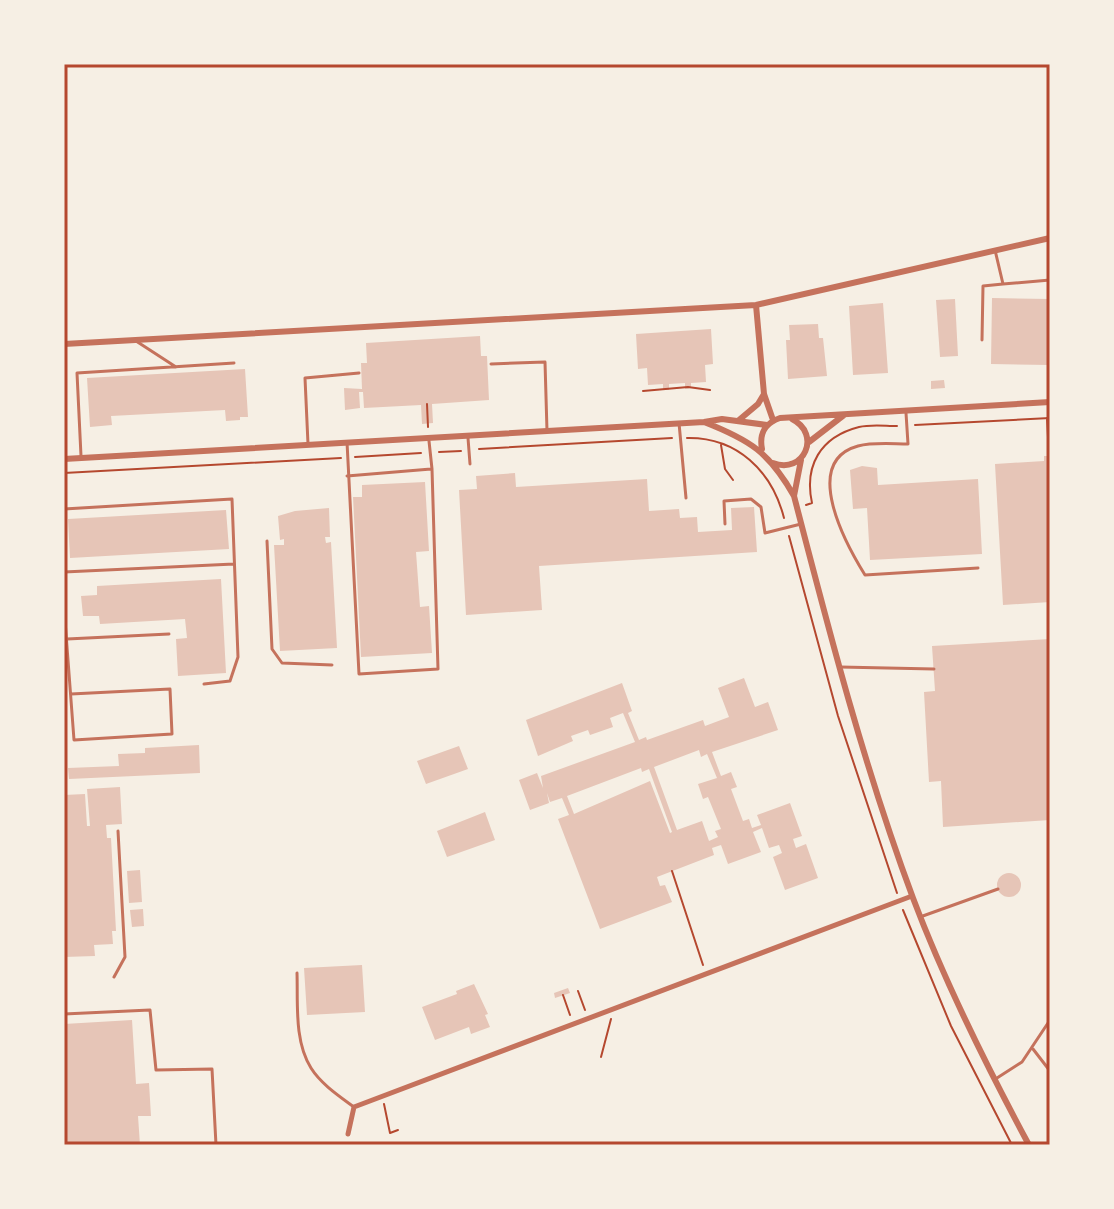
<svg xmlns="http://www.w3.org/2000/svg" width="1114" height="1209" font-family="'Fira Sans Condensed',sans-serif">
	<style>
		.building { fill: #e6c5b7; fill-rule: evenodd }
		.lines { fill: none; stroke-linecap: round; stroke-linejoin: round }
		.path { stroke: #b5482f; stroke-width: 2 }
		.service { stroke: #c5725c; stroke-width: 3 }
		.minor { stroke: #c5725c; stroke-width: 5 }
		.tertiary { stroke: #c5725c; stroke-width: 6 }
		.neatline { fill: none; stroke: #b5482f; stroke-width: 3 }
	</style>
	<rect width="100%" height="100%" fill="#f6efe4"/>
	<path class="building" d="M992,298l58,1v66l-59,-1z
		M955,299l3,57 -18,1 -4,-57z
		M883,303l5,70 -35,2 -4,-69z
		M818,324l1,14h4l4,38 -39,3 -2,-39h4l-1,-15z
		M711,329l2,35 -8,1 1,17 -15,1v5l-6,1v-6l-16,1v6h-6v-6l-15,1 -1,-17 -9,1 -2,-35z
		M480,336l1,20h6l2,44 -57,4 1,19 -11,1 -1,-19 -57,3 -1,-16h-4l1,16 -15,2 -1,-22 18,1 -1,-26h6l-1,-20z
		M245,369l3,48h-8v3l-14,1 -1,-11 -114,6 1,9 -22,2 -3,-49z
		M944,380l1,8 -14,1v-8z
		M1044,456h6v146l-47,3 -8,-141 49,-3z
		M862,466l15,2 1,17 100,-6 4,75 -112,6 -3,-52 -14,1 -3,-39z
		M515,473l1,14 131,-8 2,32 30,-2 1,9 17,-1 1,15 34,-2 -1,-22 23,-1 3,45 -218,14 3,44 -76,5 -7,-125 18,-1 -1,-13z
		M425,482l4,69 -13,1 4,55 9,-1 3,47 -71,4 -8,-160h9v-12z
		M329,508l1,29h-5l1,6 5,-1 6,106 -57,3 -6,-106h10v-6l-4,1 -2,-24 17,-5z
		M226,510l3,39 -159,9 -2,-39z
		M221,579l5,94 -48,3 -2,-37 11,-1 -2,-19 -85,5 -1,-8h-16l-2,-20 16,-1v-9z
		M1050,639v181l-107,7 -2,-46 -12,1 -5,-90 11,-1 -3,-45z
		M744,678l11,29 13,-5 10,28 -66,22 9,24 10,-4 6,15 -6,2 12,32 6,-2 3,9 9,-3 -4,-10 33,-12 12,33 -9,3 3,9 10,-4 12,34 -33,12 -12,-33 9,-4 -3,-8 -10,3 -7,-20 -9,4 8,20 -33,12 -7,-19 -9,3 2,7 -57,22 3,9 5,-1 7,17 -72,27 -42,-110 11,-4 -7,-17 -12,4 -3,-9 2,10 -19,7 -11,-30 18,-7 6,15 -2,-12 94,-34 -12,-29 -13,5 3,9 -23,8 -2,-5 -17,6 2,5 -35,15 -12,-36 96,-37 10,28 -4,2 11,27 7,-3 1,3 56,-20 2,6 24,-9 -11,-29zM699,750l2,7 6,-3 10,24 -19,6 5,15 5,-2 13,32 -6,2 3,6 -9,4 -7,-20 -25,9 -23,-63zM641,768l1,4 7,-3 23,63 -2,1 -20,-52 -76,33 -7,-18z
		M199,745l1,28 -131,6 -1,-11 51,-2 -1,-12 27,-1v-5z
		M459,746l9,23 -42,15 -9,-23z
		M120,787l2,37 -16,1 1,13h4l5,93h-4l1,13 -19,1 1,11 -31,1v-162l21,-1 2,32h3l-3,-37z
		M485,812l10,28 -48,17 -10,-26z
		M140,870l2,32 -13,1 -2,-32z
		M997 885a12 12 0 1 1 24 0a12 12 0 1 1-24 0Z
		M143,909l1,17 -12,1 -2,-17z
		M362,965l3,47 -58,3 -3,-47z
		M474,984l14,30 -3,1 5,12 -19,7 -2,-7 -34,13 -13,-33 35,-13 -1,-3z
		M568,988l2,5 -15,5 -1,-5z
		M132,1020l4,64 13,-1 2,33h-13l2,29h-76v-121z"/>
	<g class="lines">
		<path class="path" d="M643,391l45,-4 22,3
			M427,404l1,23
			M1047,418l2,38
			M915,425l135,-7
			M687,438c50,-1 85,33 97,80
			M721,445l4,24 8,11
			M479,449l193,-11
			M439,452l22,-1
			M355,457l66,-4
			M64,473l277,-15
			M806,505l6,-2c-8,-37 8,-66 47,-76 12,-3 26,-1 38,-1
			M789,536l49,180 59,177
			M672,871l31,94
			M903,910l48,116 61,119
			M578,991l7,19
			M563,995l7,20
			M601,1057l10,-38
			M384,1104l6,29 8,-3"/>
		<path class="service" d="M995,250l8,34 47,-4
			M982,340l1,-54 20,-2
			M136,341l40,26
			M491,364l54,-2 2,69
			M906,413l2,31c-15,0 -35,-2 -50,2 -58,16 -11,100 7,129l113,-7
			M679,423l7,75
			M468,438l2,26
			M347,442l12,232 79,-5 -6,-200 -3,-28
			M308,444l-3,-66 54,-5
			M81,456l-4,-83 157,-10
			M347,476l84,-7
			M64,509l168,-10 6,158 -8,24 -26,3
			M725,524l-1,-23 27,-2 10,8 4,26 36,-9
			M267,541l5,108 10,14 50,2
			M64,572l170,-8
			M64,607l10,133 98,-6 -2,-45 -99,5
			M67,639l102,-5
			M840,667l94,2
			M920,917l78,-28
			M1050,946v17
			M297,973c1,30 -3,68 14,95 10,16 28,28 43,39
			M114,977l11,-20 -7,-126
			M64,1014l86,-4 6,60 56,-1 4,76
			M1033,1049l17,22
			M997,1078l25,-16 28,-42"/>
		<path class="minor" d="M348,1134l6,-27 558,-211"/>
		<path class="tertiary" d="M756,305l8,89 9,26
			M64,344l692,-39 294,-67
			M739,420l19,-16 6,-10
			M704,422c46,18 65,30 90,74 35,135 70,271 119,402 32,85 73,167 116,247
			M809,442l35,-27
			M762,449c-3,-15 3,-26 18,-31l270,-16
			M64,459l640,-37 18,-3 45,6
			M773,463c31,12 49,-29 19,-44
			M794,496l7,-36"/>
	</g>
	<rect width="1114" height="1209" fill="none" stroke="#f6efe4" stroke-width="132"/>
	<rect x="66" y="66" width="982" height="1077" class="neatline"/>
</svg>
